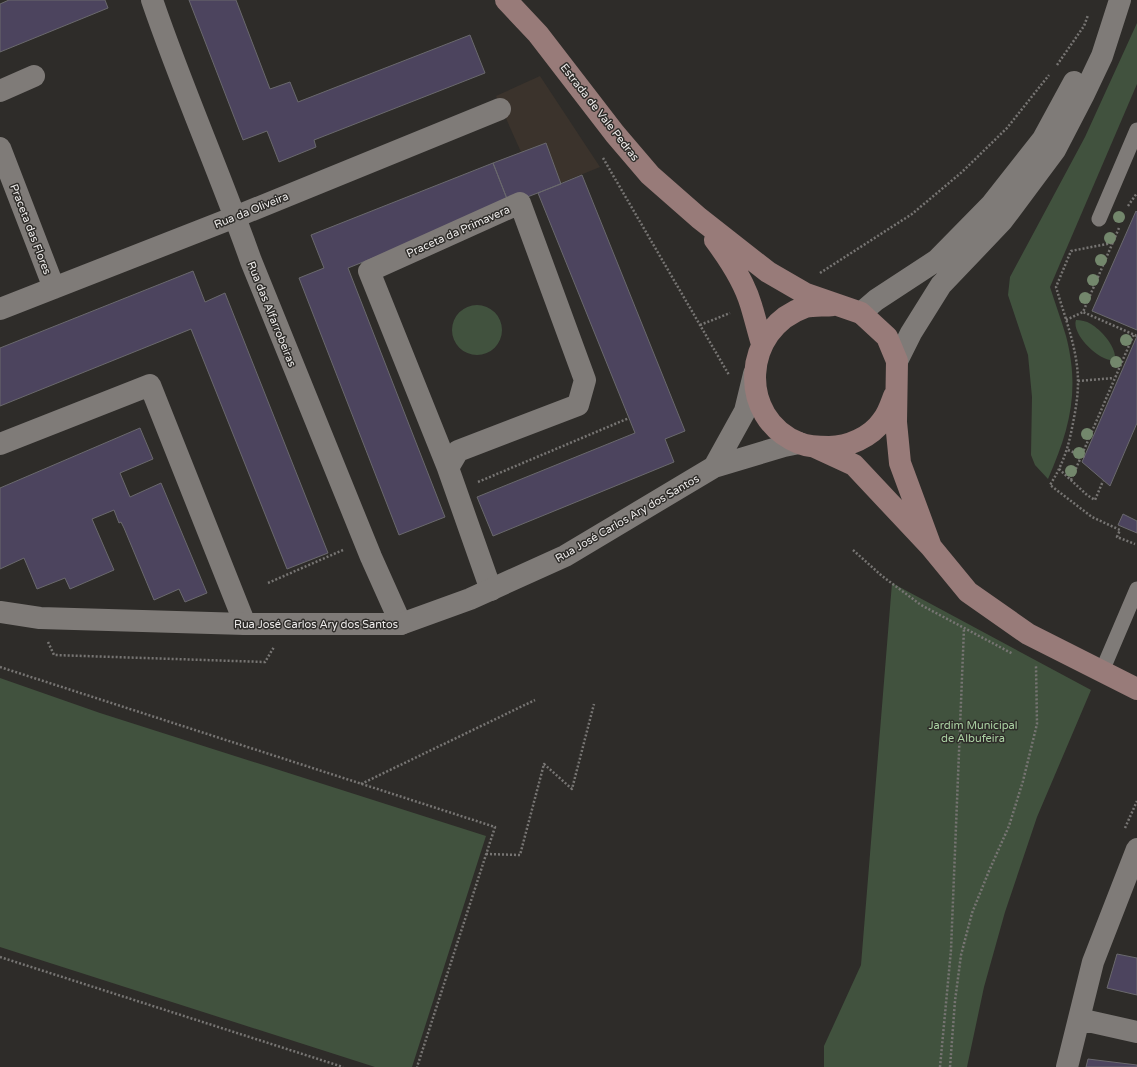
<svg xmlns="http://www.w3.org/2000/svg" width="1137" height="1067" font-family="'Varela Round',sans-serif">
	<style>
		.built { fill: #3b332c }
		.green { fill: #41523e }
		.building { fill: #4c445e; stroke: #6a696d }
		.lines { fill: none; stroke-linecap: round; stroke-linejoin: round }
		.path { stroke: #777573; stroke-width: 2.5; stroke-dasharray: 2 2; stroke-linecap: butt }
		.service { stroke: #7f7b78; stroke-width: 15 }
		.minor { stroke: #7f7b78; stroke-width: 22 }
		.tertiary { stroke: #7f7b78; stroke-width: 22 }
		.secondary { stroke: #987b79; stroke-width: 22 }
		.tree { fill: #73876c }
		.labels { text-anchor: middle; stroke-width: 3; stroke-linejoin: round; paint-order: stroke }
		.street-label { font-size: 11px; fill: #efedec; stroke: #2e2c29 }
		.park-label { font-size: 11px; fill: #abd1a3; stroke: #2e2c29 }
	</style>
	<rect width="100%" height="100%" fill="#2e2c29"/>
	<path class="built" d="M540,76l60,91 -91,37 -16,-41 28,-11 -25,-56z"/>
	<path class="green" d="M1137,23v61l-87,203c5,16 11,32 16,49 14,54 4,93 -18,143l-13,-14 -4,-10 1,-58 -4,-42 -20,-60 2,-18 75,-140z
		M452 330a25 25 0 1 1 50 0a25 25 0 1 1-50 0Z
		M1076,320c5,0 10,1 15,4 10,6 26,23 24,36 -15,3 -44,-26 -39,-40z
		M892,583l199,107 -54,127 -32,95 -21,75 -17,80h-143v-21l37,-81z
		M0,678l100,35 386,123 -74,231h-37l-375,-120z"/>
	<path class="building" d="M9,0h96l3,8 -108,44v-48z
		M189,0h47l34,89 20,-7 8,20 172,-67 15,38 -171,67 2,7 -37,15 -12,-31 -24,9z
		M546,143l15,41 -52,20 -16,-41z
		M493,163l16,41 -161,64 97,249 -46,18 -100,-257 25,-10 -13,-33z
		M582,175l103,256 -20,8 9,23 -181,74 -16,-39 158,-64 -97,-240z
		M1136,211l1,1v118l-45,-19z
		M193,271l12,31 20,-9 103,260 -41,16 -96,-240 -191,77v-58z
		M1137,336v87l-27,63 -28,-24z
		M140,428l13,31 -33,14 10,24 31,-14 46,110 -22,9 -6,-13 -25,11 -30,-72 -3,-6 -2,1 -5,-13 -22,9 22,51 -44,19 -5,-11 -28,11 -13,-31 -24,11v-81z
		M1123,514l14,7v12l-19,-8z
		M1117,954l20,4v37l-30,-7z
		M1088,1059l49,6v2h-51z"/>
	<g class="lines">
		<path class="path" d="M1057,65l27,-39 4,-11
			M603,158l126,217
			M1128,206l9,-13
			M1119,228l-36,84 54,24
			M1112,243l-41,8 -15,36c9,31 22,63 22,95 0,16 -3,31 -6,46 -4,21 -10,38 -22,57l42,32 28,13 -3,7 18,7
			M820,273l92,-59 50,-42 45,-44 42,-53
			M1066,320l17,-8
			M700,325l30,-12
			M1078,381l36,-3
			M1068,450l17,7
			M1059,469l28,26 8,5 8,-19
			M1071,480l63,-146
			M478,482l151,-64
			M853,550l29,26 39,29 92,49
			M268,583l75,-33
			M48,642l6,13 211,7 9,-15
			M0,667l495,160 -78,240
			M361,784l174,-84
			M1125,828l12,-27
			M486,854l34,1 24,-91 28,25 22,-85
			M0,957l343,110
			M940,1067l11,-117 13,-322
			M950,1067l5,-66 6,-46 11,-42 17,-42 20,-45 14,-45 14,-57 -1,-58"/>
		<path class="service" d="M1099,219l38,-89
			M1102,671l35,-82"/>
		<path class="minor" d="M152,0c30,88 68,173 99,261l120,296 30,67
			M0,91l34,-15
			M0,148l54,140
			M0,309l235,-92 265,-108
			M0,444l150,-59 95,239
			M448,468l-79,-197 151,-68 65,177 -7,25 -120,46 -10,17 43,122
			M1079,1019l58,13
			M1067,1067l26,-105 44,-113"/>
		<path class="tertiary" d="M861,313l15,-13 61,-40 54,-55 52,-66 31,-57
			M897,361l14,-28 30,-48 61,-64 53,-71 28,-54 19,-40 18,-56
			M714,467l31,-56 9,-37
			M0,612l40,6 205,6h156l69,-25 95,-43 149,-89 70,-21 15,-3"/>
		<path class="secondary" d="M506,0l32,34 77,100 35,41 49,43 69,54 38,22 55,19 26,24 10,24 -1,61 4,41 31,84
			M715,240c15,20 29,41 36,65 4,13 7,26 11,39
			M833,305c-9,1 -20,0 -28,2 -63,22 -68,111 -6,136 10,4 20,4 30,4 19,0 42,-10 53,-26 6,-7 9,-17 12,-25
			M815,447l39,18 77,82 37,45 60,42 109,55"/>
	</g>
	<g class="tree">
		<circle cx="1119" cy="217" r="6"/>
		<circle cx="1110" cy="238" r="6"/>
		<circle cx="1101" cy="260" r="6"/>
		<circle cx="1093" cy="280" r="6"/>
		<circle cx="1085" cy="298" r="6"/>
		<circle cx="1126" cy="340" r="6"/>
		<circle cx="1116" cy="362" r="6"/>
		<circle cx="1087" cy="434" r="6"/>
		<circle cx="1079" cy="453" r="6"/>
		<circle cx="1071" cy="471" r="6"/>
	</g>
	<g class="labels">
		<g class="street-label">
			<text transform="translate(600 112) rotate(52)" y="4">Estrada de Vale Pedras</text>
			<text transform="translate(251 210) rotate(-22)" y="4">Rua da Oliveira</text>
			<text transform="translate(31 229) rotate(69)" y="4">Praceta das Flores</text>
			<text transform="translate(458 231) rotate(-24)" y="4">Praceta da Primavera</text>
			<text transform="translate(272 314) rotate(68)" y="4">Rua das Alfarrobeiras</text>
			<text transform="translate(627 518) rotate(-30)" y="4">Rua José Carlos Ary dos Santos</text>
			<text x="316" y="628">Rua José Carlos Ary dos Santos</text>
		</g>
		<g class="park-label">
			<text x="973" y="729">Jardim Municipal<tspan x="973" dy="13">de Albufeira</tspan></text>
		</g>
	</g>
</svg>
